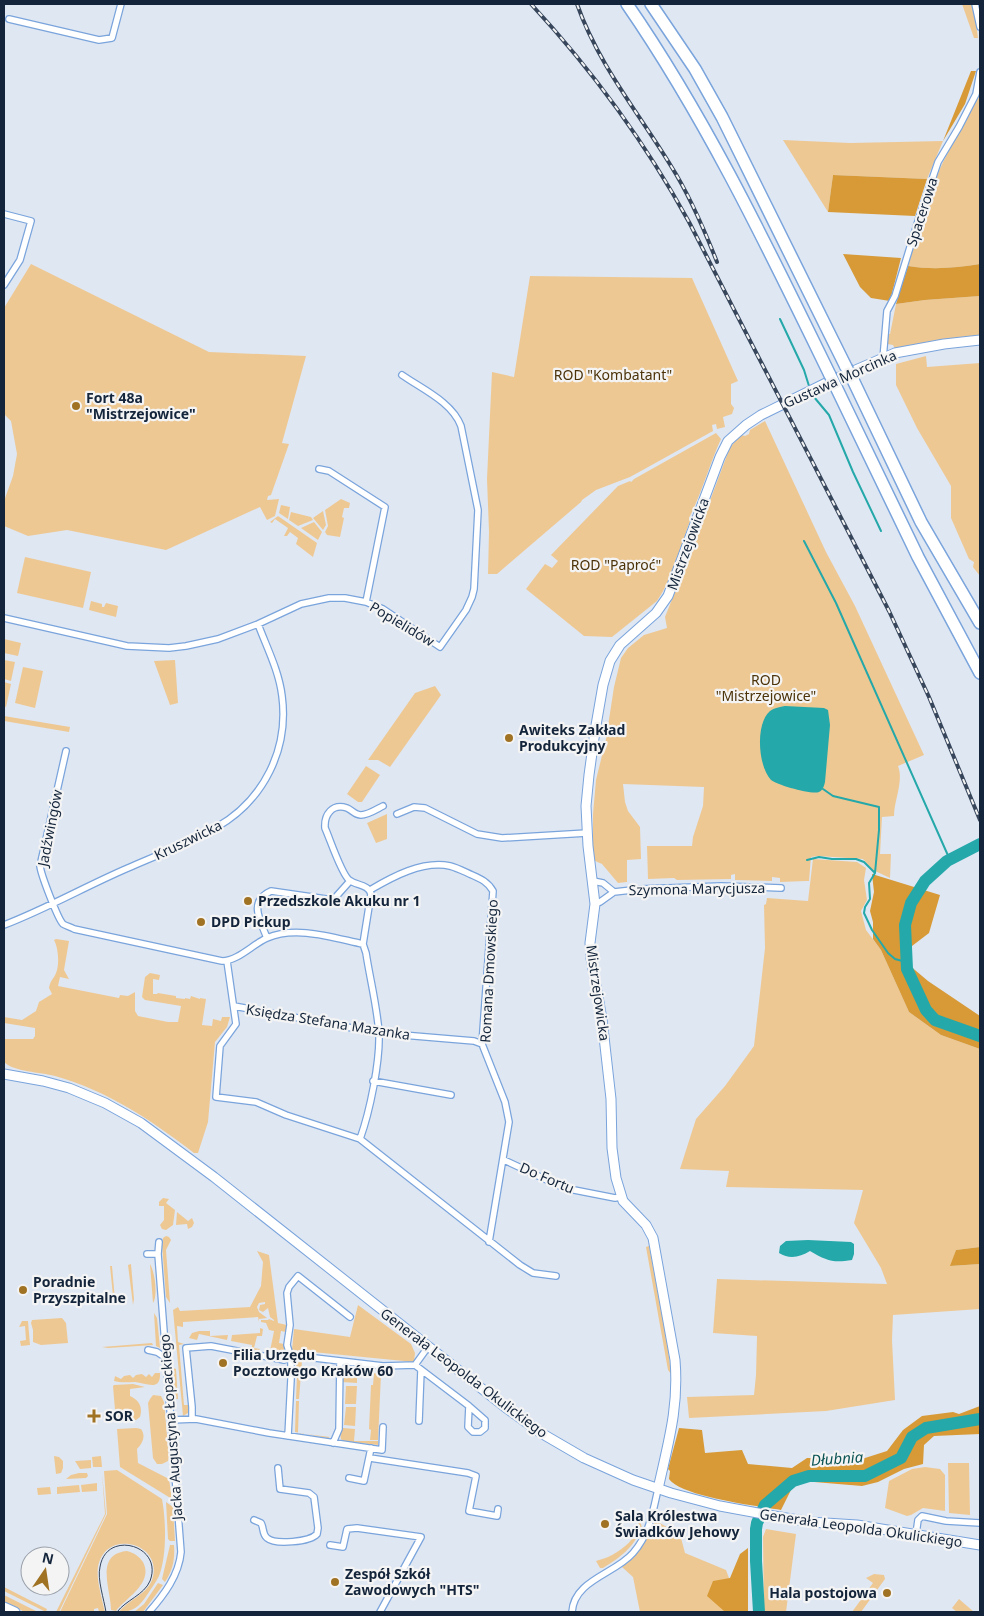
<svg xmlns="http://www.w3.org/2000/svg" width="984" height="1616" font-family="'Noto Sans',sans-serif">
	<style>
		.green { fill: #eec893 }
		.forest { fill: #d79a37 }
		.water { fill: #24a8a9 }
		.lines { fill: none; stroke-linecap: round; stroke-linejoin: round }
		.stream { stroke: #24a8a9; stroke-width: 2 }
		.river { stroke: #24a8a9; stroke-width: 12 }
		.street-casing { stroke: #7aa4dc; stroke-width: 8 }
		.secondary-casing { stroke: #7aa4dc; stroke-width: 11 }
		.highway-casing { stroke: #7aa4dc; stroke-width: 14 }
		.street { stroke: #fff; stroke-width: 5.5 }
		.secondary { stroke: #fff; stroke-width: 9 }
		.highway { stroke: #fff; stroke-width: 11 }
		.tram { stroke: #37465b; stroke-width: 1 }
		.rail-casing { stroke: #37465b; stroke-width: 4 }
		.rail { stroke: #f4f4f4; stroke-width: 2; stroke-dasharray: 5.5; stroke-linecap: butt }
		.highway-bridge-casing { stroke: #7aa4dc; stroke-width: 14; stroke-linecap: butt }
		.highway-bridge { stroke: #fff; stroke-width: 11 }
		.poi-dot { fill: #a07224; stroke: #f4f4f4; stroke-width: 2 }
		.labels { text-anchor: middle; stroke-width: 4.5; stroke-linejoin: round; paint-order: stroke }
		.street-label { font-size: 14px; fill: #14253b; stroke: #f4f4f4 }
		.park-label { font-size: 14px; fill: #4c3309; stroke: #f4f4f4 }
		.poi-label { font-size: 14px; font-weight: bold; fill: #14253b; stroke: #f4f4f4; text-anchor: start }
		.water-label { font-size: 15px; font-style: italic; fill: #0d5455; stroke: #f4f4f4 }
	</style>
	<rect width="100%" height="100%" fill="#dfe7f3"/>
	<path class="green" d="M962,4h11l5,34h-4z
		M980,88v176c-25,4 -47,6 -72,2 9,-32 17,-65 31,-95 12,-28 31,-54 41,-83z
		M783,140l67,3 93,-2 -16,38 -94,-4 -5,37z
		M31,264l178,88 97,4 -24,87 7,1 -18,51 -3,1 -1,4 12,-1 -4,17 -8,4 -7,-13 -94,43 -99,-20 -39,6 -24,-10v-25l9,-25 4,-22 -6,-33 -7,-7v-106z
		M530,276l162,2 46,103 -7,3v20l3,4 -2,6 -9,3 2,10 -8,2 -1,-5 -4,1 1,6 -63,35 -20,11 -34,13 -14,10 -1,2 -84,72h-9l1,-42 -2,-53 5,-107 22,5z
		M980,296v40l-46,5 -39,8 -2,-4 -6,-1 1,-10h2l6,-30 29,-4z
		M926,356l1,11 53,-4v213l-7,-9 1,-5 -5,-3 -18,-41v-32l-34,-58 -21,-43v-21z
		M765,421l61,131 29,54 69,149 -26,11c6,15 -4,34 -4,50l-12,1 -2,37h11l-1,24 -17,-8 -10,-11 -45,-3 -7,1 -2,24h-3l-26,1v-4l-8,-1v4l-37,-1v-6l-4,1v4l-54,1 -3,-2 -26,1 -1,-33h45l1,-9 10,-31 1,-19 -81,-3 2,18 3,9 12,16 1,32 -14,1v22l-9,1 -16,-19 -9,-4v-46l3,-34 10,-41 8,-52 7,-29 7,-10 16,-13 23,-7 -2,-11 27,-68 38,-102 11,-12 4,1 4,-2 1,-4z
		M716,433l5,6c-12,26 -19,54 -32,79l1,3c-10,27 -17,57 -33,80l-45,36 -28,-1 -58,-47 19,-25 7,4 6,-7 -7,-6 67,-69 12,-5 1,1 3,-3z
		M341,499l9,4 -1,5h-5l-2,9 2,1 -4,19 -13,-2 -2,-3 3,-6 -3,-16z
		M281,505l9,2 -2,12 -9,-6z
		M323,511l3,14 -3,5 -10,-12z
		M291,512l20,5 2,3 -15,6 -9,-6z
		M278,516l39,27 -4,14 -17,-13 2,-6 -8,-6 -3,4h-3l4,-8 -13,-9 -3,4 -2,-1z
		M314,522l8,10 -4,8 -17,-12z
		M25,557l66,15 -8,36 -66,-15z
		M91,601l11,3v3h2l2,-4 12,3 -2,11 -27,-7z
		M4,639l17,4 -3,13 -14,-3z
		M4,660l11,2 -4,19 -7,-2z
		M175,660l3,43 -8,2 -16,-44z
		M23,667l20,4 -8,37 -20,-5z
		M4,682l7,2 -5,23 -2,-1z
		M435,686l6,9 -51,72 -12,-7h-10l47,-67z
		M4,716l66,11 -1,5 -65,-11z
		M366,766l14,9 -18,27h-4l-11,-8z
		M387,814v25l-11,4 -9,-20z
		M813,859l44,3 9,6 -2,12 3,20 -6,11 5,19 15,20 28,62 32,23 39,14v198l-24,3 -5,16 29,-2v45l-87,6 -1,25 3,60 -69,11 -137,7 -2,-21 67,-2 2,-20 1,-39 -44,-3 4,-54 170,5 -6,-16 -27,-45 9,-33 -137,-3 3,-16 -49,-2 16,-50 29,-33 29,-40 11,-98 -1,-43 2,-1 1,-6 41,3z
		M56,939l13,2 -5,29 5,9 -9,-2 -2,9 61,12 1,-3 8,1 7,-4v19l3,5 30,6h10l3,-16 -36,-6 -3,-3 3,-20 5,-4 10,2 -1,5 -6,-1v15h4l1,-1 18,3v2l9,1v-1l5,1 1,-3 9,3v-1l6,1 -4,26 10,1 1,-7 8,2 1,-4h8l-3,10 -12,15 -7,80 -10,31h-4c-43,-33 -86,-62 -139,-77 -15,-4 -41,-4 -51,-14v-23h29l2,-3v-8l-31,-5v-6l18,3 14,-9 3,-9 13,-8 -3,-6c1,-5 2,-7 5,-11 6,-8 5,-28 0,-37z
		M163,1198l6,1 -3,4 9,7 -2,15 -7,5 -4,-1 -2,-4 4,-5v-14h-5v-4z
		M177,1212l11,9 4,-3 2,5 -2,4 -4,2 -1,-5 -11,1z
		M166,1236l3,1 2,3 -5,10 4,53 -4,-6 -4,-53 1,-6z
		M649,1246l18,95 4,33 -3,-4 -22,-123z
		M257,1251l12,4 9,68 9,2 -1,7 -5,-1 -2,12 5,1v7l-4,5 -12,-2 -3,-2v-2l5,1 4,-20 -5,-1 -3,-7 -5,-1v-2h7l1,-1 5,2v-1l-4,-3 -2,-9 -5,4 -4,-2 1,-5 5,-1v-2l-6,1 -2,4 2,5 8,6 -8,1v3l-1,-5 -75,5v5l-6,-1 1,16 6,2 -5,1 5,60h5l-1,8 -5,3 -10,-106 5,-3 2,4 70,-4 11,-21 2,-24z
		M131,1264l3,35 -1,6 -5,-40z
		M150,1264c5,8 8,32 3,39z
		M110,1266h2l3,34 -1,6z
		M358,1305l53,39 4,9 -1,9 -122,-12 2,-21 56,8z
		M154,1313l3,5 3,30 -4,-2z
		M62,1318l4,5 2,20 -27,2 -8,-3v-12l-2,-7 1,-3z
		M28,1321l2,24 -9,1 -1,-5 6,-1 -1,-14 -6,1 3,-6z
		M260,1328l3,1 -1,7h-5l-3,12 6,1 -3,3 -6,-1 1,-6 -21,-4 1,-6 28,-2z
		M199,1331h11v5l18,-1 -1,5 -28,-6 -2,6 -8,-2 3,-5z
		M152,1343l1,2 -45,3 -6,-1z
		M297,1359l5,2 -3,38h-3l1,-24 -2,-1z
		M345,1365h6l-1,7h7v11l-15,-1 1,-14z
		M171,1367l5,2 2,30h-4z
		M155,1373h5c1,19 -14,10 -25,9 -7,0 -15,1 -21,-1l1,-5 6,3 3,-3 6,-1 3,3 3,-3 6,-1 4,3 3,-3 3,3z
		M374,1373l7,1 -3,66h-8l1,-10 -2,-1 2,-44h2z
		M133,1384l12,3 -15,2v7c9,4 13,11 10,21l-4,3 -20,2 -3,-36 1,-1z
		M346,1386h11l-1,18h-11z
		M153,1395l8,1 3,6 5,55 -1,4 -6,3h-5l-4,-6 -5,-55 2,-4z
		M296,1401h3l-1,32 32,4 -2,1 -33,-6z
		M346,1407h10l-1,19 -11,-1z
		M136,1428l5,1c5,7 2,14 -4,20l1,14 31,16 3,20 -52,-32 -3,-38z
		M343,1428l12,1 -1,12h24v4l-35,-4 -2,-2 -1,-5z
		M54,1456l5,1 4,4v7l-2,5 -5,1z
		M101,1456l1,11h-9l-1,-10z
		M91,1460v8l-11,1 -5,-8z
		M948,1463h21l1,52 -21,-2z
		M925,1467l15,2 5,6v36l-22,-3 -12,7 -4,1 -22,-8 4,-27 23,-12z
		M117,1470l45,29c4,21 5,57 -3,77 -3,6 -8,13 -12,19 -8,12 -14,17 -28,17 9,-12 27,-17 33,-32 13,-37 -47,-53 -54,-13 -2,12 4,32 7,45h-6l-1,-4 -4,1v3h-34l47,-98 -3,-43z
		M79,1473h8l1,3 -2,2 -20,1 5,-4z
		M102,1473l4,41 -47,98h-3l49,-98z
		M97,1483v8l-15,1 -1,-7z
		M79,1485l1,7 -23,2v-7z
		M50,1487l1,7 -13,1 -1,-7z
		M166,1502l7,5 2,34h-5l-2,-2z
		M637,1520l4,4 1,4c-10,21 -20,28 -39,40h-3l-4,-7c5,-2 11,-3 16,-6 13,-7 23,-16 27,-30z
		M654,1520l26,14 5,19 41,17 3,8 -5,33 -84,1 -7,-35 -11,-10c15,-13 25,-29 32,-47z
		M766,1529l30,5 -10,78h-22l-1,-75z
		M170,1545h4c1,14 -1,25 -9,37l-3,-3z
		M127,1551c7,2 12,5 16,11 11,21 -17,36 -27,49l-5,-1c0,-20 -17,-56 16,-59z
		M874,1574l10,1 1,4 -24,33h-9l21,-29 -7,-5z
		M158,1583l5,2 -20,27h-9l10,-8z
		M4,1587l43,22 -1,3 -42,-21z
		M4,1595l34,17h-13l-21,-10z
		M959,1599l15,13h-17l-5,-4z"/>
	<path class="forest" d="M971,71h5l-11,33 -22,37z
		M833,175l94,4 -12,37 -87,-4z
		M843,254l58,4 -11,43 -19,-3 -11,-11z
		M980,264v32l-55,4 -29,4 12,-38c25,4 47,2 72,-2z
		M872,874l68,21 -11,38 -17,13 -3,19 19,16 52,35v33l-39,-14 -32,-23 -28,-62 -8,-11v-17l-3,-11 4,-19z
		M980,1247v17l-30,2 6,-16z
		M980,1406v28l-46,2 -10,9 -1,19 -19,5 -26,13 -16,4 -60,-5 -10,7 -11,22c-23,-4 -99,-13 -112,-31l1,-8 -2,-2 11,-41 23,2 3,23 37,-3 6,14 44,4 15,-10h58l22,-7 16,-21 19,-14 31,-4 6,2z
		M748,1548v64h-78l-1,-1h55l-17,-15 6,-15 17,-3 10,-24z"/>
	<path class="water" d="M785,706l39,2 4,2 2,15 -5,57c-1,4 -2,8 -6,10 -7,3 -42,-7 -48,-12 -13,-14 -16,-56 -1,-69 4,-3 10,-4 15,-5z
		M808,1240l43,2 3,2v10l-2,6c-19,3 -25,1 -42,-9 -10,6 -20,9 -31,2l1,-7 6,-5z"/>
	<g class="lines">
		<path class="stream" d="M780,319l24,51 5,16
			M814,397l15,18 24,57 28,59
			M804,541l32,62 114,257
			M823,789l10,7 46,11v23l-4,43 -6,10 1,16 -5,8 -1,6 8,17 16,23 7,6 11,3
			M807,860l12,-3 13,2h24l8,3 10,10"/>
		<path class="river" d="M980,844l-33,17 -22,20 -14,22 -6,22 2,44 19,41 9,10 45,16
			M759,1612l-3,-51v-32l1,-6 8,-18 28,-24 16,-5h56l36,-18 11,-21 14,-9 54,-9"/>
		<g class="street-casing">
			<path id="street" d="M975,4l5,23
				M9,19l90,21 13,-2 9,-34
				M4,214l27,7 -11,39 -16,25
				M883,359l4,-48 8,-15 24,-78 19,-56 21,-35 17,-33 4,-22
				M319,469l10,2 56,36 -19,95
				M4,618l123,28 42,2 17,-2 32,-7 40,-15 43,-20 28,-6h16l21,4 17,7 57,38 26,-37 6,-13 2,-8 4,-79 -17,-84c-9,-24 -39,-37 -59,-51
				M66,751l-26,115c1,9 18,53 23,58 3,2 8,3 11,5l148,32c16,0 31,-17 45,-23 29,-13 67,0 96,6
				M397,814l17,-7 11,1 52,26 25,4 85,-5
				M593,881l10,2 11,9
				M370,890c22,-13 53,-30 80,-24 8,2 15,6 22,9 9,4 16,7 21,16l-11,153 23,58 4,20 -20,120
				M595,904l5,-2 14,-10 27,-3 80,-3 60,2
				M4,925c42,-16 82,-39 124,-57 30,-13 61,-25 89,-41 47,-27 72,-78 65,-131 -3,-25 -15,-48 -24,-72
				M267,938c-7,-18 -19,-37 4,-47l62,9 17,-19
				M227,961l9,63 -16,22 -4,51 40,5 30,13 74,24 160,126 13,8 23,3
				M234,1006l145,27 95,8 8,3
				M373,1081l78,14
				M360,1139c10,-28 20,-77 19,-106 -2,-27 -9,-54 -13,-80l-3,-9 8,-50c-3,-10 -14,-8 -22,-14 -8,-7 -19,-41 -24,-52 -1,-13 7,-25 22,-20 5,2 8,7 14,7 7,0 16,-6 22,-9
				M504,1160l60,28 51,10 6,-1
				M147,1254h11l23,298c-2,23 -17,43 -32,60
				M158,1254l1,-12
				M148,1350l9,2 9,6
				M415,1365l13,-18
				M469,1406l16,14v8l-5,4h-7l-5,-5z
				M192,1419v-12l-6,-59 25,-2 73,14 14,-4 85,10 32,-1 54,41
				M171,1420l25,-1 73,14 113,17 1,-23
				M419,1421l2,-51
				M288,1436l3,-57v-21l-4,-13 3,-20 -3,-32 2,-6 9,-11 52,41
				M333,1443l6,-14 1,-68
				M370,1458l98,15 8,3 -7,35 28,5 1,-7
				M349,1478l15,3 7,-33
				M254,1520l7,3c3,5 1,11 6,15 8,7 43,4 50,-4l1,-6 -4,-31 -5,-4 -29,-4 -2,-21
				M916,1534l2,-14 4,-4 24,5 34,2
				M330,1545l13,2 4,-18 10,-1 64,9 -41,75
				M572,1612c2,-32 43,-38 61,-59 16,-18 20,-41 25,-64"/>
		</g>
		<g class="secondary-casing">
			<path id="secondary" d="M4,1074l39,7 26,7 36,15 36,20 73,54 291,230 36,26 43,25 49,22 38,13 49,13 54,10 36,6 47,3 123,20
				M658,1489c10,-46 21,-81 17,-129l-22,-122 -7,-13 -23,-24 -7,-23 -4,-30 -1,-49 -9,-80 -11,-61 -1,-15 5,-39 -7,-58 -2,-40 3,-31 6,-44 8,-46 7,-24 10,-16 36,-32 12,-17 52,-139 8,-16 18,-16 15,-10 67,-33 67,-29 49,-9 36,-4
				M4,1607l11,5"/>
		</g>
		<g class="highway-casing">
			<path id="highway" d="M627,4c80,116 141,244 203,371
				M651,4l44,65 27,48 124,250
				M853,380l68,142 59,101
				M836,387l82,170 62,116"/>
		</g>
		<use href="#street" class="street"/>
		<use href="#secondary" class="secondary"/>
		<use href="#highway" class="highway"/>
		<path class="tram" d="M106,1612c-2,-13 -9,-33 -6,-45 6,-38 64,-22 50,14 -6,14 -24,19 -33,31"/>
		<g class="rail-casing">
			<path id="rail" d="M531,4c61,66 114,138 158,218l200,389 40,86 51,123
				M577,4c21,60 61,108 94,162 19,30 33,63 46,96"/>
		</g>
		<use href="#rail" class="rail"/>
		<g class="highway-bridge-casing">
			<path id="highway-bridge" d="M846,367l7,13
				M830,375l6,12"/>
		</g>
		<use href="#highway-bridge" class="highway-bridge"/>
	</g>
	<g class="poi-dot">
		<circle cx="76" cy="406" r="5"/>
		<circle cx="509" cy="738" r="5"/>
		<circle cx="248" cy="901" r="5"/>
		<circle cx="201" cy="922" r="5"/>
		<circle cx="23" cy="1290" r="5"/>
		<circle cx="223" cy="1363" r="5"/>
		<path d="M91.5 1408.5h5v5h5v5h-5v5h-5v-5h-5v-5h5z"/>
		<circle cx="605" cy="1524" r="5"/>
		<circle cx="335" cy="1582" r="5"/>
		<circle cx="887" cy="1593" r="5"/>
	</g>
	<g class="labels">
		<g class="street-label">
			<text transform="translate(922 212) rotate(-72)" y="5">Spacerowa</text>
			<text transform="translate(840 379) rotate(-24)" y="5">Gustawa Morcinka</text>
			<text transform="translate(688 544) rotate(-70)" y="5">Mistrzejowicka</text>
			<text transform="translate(402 624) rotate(31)" y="5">Popielidów</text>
			<text transform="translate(50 828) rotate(-79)" y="5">Jadźwingów</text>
			<text transform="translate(188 840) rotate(-26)" y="5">Kruszwicka</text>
			<text transform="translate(697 889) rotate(-1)" y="5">Szymona Marycjusza</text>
			<text transform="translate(489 971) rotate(-87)" y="5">Romana Dmowskiego</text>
			<text transform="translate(598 993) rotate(82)" y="5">Mistrzejowicka</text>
			<text transform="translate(328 1022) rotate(9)" y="5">Księdza Stefana Mazanka</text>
			<text transform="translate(547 1178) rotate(23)" y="5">Do Fortu</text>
			<text transform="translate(464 1373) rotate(37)" y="5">Generała Leopolda Okulickiego</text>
			<text transform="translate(171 1427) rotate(-94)" y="5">Jacka Augustyna Łopackiego</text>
			<text transform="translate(861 1528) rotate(8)" y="5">Generała Leopolda Okulickiego</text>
		</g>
		<g class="park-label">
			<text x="613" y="380">ROD "Kombatant"</text>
			<text x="616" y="570">ROD "Paproć"</text>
			<text x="766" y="685">ROD<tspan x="766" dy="16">"Mistrzejowice"</tspan></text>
		</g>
		<g class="poi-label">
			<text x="86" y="403">Fort 48a<tspan x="86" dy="16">"Mistrzejowice"</tspan></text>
			<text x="519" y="735">Awiteks Zakład<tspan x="519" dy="16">Produkcyjny</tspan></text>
			<text x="258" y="906">Przedszkole Akuku nr 1</text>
			<text x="211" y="927">DPD Pickup</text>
			<text x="33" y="1287">Poradnie<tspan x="33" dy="16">Przyszpitalne</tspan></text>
			<text x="233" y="1360">Filia Urzędu<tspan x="233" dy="16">Pocztowego Kraków 60</tspan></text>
			<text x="105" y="1421">SOR</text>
			<text x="615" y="1521">Sala Królestwa<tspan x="615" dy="16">Świadków Jehowy</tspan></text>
			<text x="345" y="1579">Zespół Szkół<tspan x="345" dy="16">Zawodowych "HTS"</tspan></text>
			<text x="877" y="1598" text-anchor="end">Hala postojowa</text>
		</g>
		<g class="water-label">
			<text transform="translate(837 1459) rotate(-4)" y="5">Dłubnia</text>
		</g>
	</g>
	<rect width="984" height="1616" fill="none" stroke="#14253b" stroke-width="10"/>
	<g transform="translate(45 1571) rotate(13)"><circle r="24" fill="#f4f4f4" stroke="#9aa1aa"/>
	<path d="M0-4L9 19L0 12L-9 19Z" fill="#a07224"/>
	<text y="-8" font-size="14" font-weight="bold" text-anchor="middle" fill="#14253b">N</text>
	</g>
</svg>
